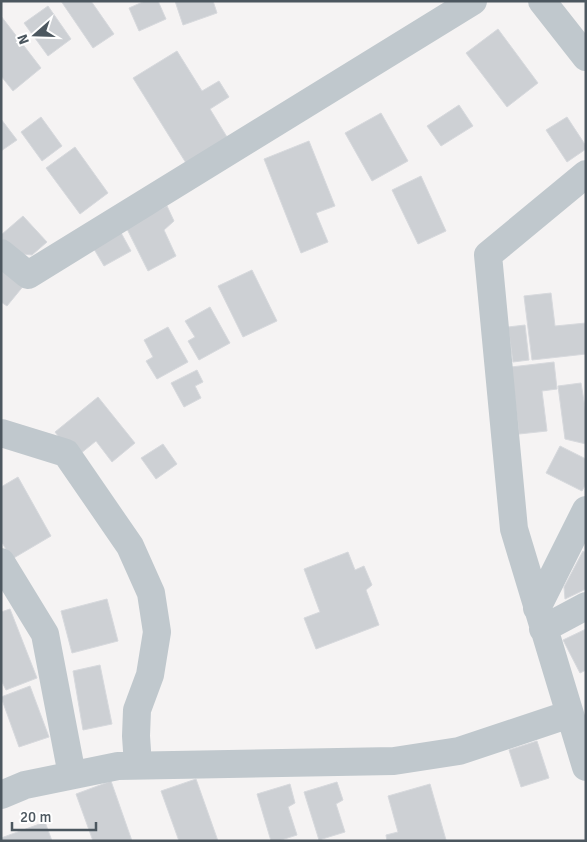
<svg xmlns="http://www.w3.org/2000/svg" width="587" height="842" font-family="Signika,sans-serif">
	<style>
		.building { fill: #cdd0d4; stroke: #d7d9dd }
		.lines { fill: none; stroke-linecap: round; stroke-linejoin: round }
		.minor { stroke: #c0c8cd; stroke-width: 28 }
	</style>
	<rect width="100%" height="100%" fill="#f5f3f3"/>
	<path class="building" d="M61,1h30l23,33 -21,14z
		M145,1h13l8,18 -27,12 -10,-23z
		M175,1h38l4,12 -34,12z
		M48,6l23,33 -23,17 -24,-33z
		M1,16l40,52 -28,23 -12,-15z
		M498,29l40,54 -31,24 -41,-54z
		M177,51l25,40 17,-10 10,16 -19,12 17,28 -41,26 -53,-85z
		M459,105l14,21 -32,20 -14,-20z
		M381,113l27,48 -36,20 -27,-48z
		M41,117l21,29 -20,15 -21,-29z
		M567,117l19,29v3l-19,13 -21,-32z
		M1,119l16,21 -16,11z
		M309,141l26,65 -19,7 12,29 -27,11 -37,-94z
		M75,147l33,46 -28,21 -34,-46z
		M421,176l25,55 -28,13 -26,-54z
		M167,206l7,15 -10,9 12,26 -28,15 -22,-44z
		M23,216l24,26 -15,13 -18,-2 -13,-15v-3z
		M119,229l12,22 -27,15 -13,-22z
		M1,267l24,17 -18,22 -6,-4z
		M252,270l25,51 -34,16 -25,-51z
		M551,293l4,33 31,-3v31l-54,6 -8,-64z
		M210,307l20,36 -31,17 -11,-19 7,-4 -10,-16z
		M525,325l4,35 -16,2 -5,-35z
		M168,327l20,35 -31,17 -11,-18 7,-4 -9,-17z
		M554,362l3,27 -15,2 5,40 -28,3 -8,-67z
		M197,370l6,12 -8,4 6,12 -17,9 -13,-24z
		M581,383l5,30v31l-21,-5 -7,-53z
		M98,397l37,46 -23,19 -16,-21 -21,17 -20,-26z
		M163,444l14,20 -21,15 -15,-21z
		M560,446l26,13v25l-4,7 -36,-18z
		M18,477l33,59 -39,23 -11,-18v-54z
		M583,551l3,2v36l-21,10 -1,-12z
		M348,552l7,18 9,-4 8,19 -6,5 13,35 -63,24 -12,-31 16,-6 -16,-43z
		M107,599l11,42 -46,12 -11,-42z
		M10,609l27,69 -31,12 -5,-10v-68z
		M586,629v41l-6,3 -17,-33z
		M100,665l12,59 -29,6 -10,-59z
		M30,686l19,51 -30,10 -18,-50z
		M537,741l12,37 -28,9 -12,-37z
		M196,779l22,62h-39l-18,-50z
		M111,781l21,60h-39l-17,-47z
		M337,782l6,18 -7,4 9,28 -26,8 -15,-48z
		M290,784l5,19 -7,4 9,28 -19,6h-7l-14,-47z
		M430,784l16,56 -59,1 -1,-6 12,-3 -10,-36z
		M45,822l7,19h-51v-3z"/>
	<g class="lines">
		<path class="minor" d="M542,1l44,56
			M586,174l-98,81 26,274 72,238
			M1,253l27,22 445,-274
			M1,433l65,20 64,93 21,47 6,39 -7,43 -13,35 -1,26 2,29
			M1,562l44,72 27,141
			M537,608l49,-98
			M543,629l43,-23
			M1,795l24,-10 93,-19 276,-5 65,-10 111,-37"/>
	</g>
	<rect width="587" height="842" fill="none" stroke="#4c575f" stroke-width="5"/>
	<g transform="translate(35 35) rotate(250)" stroke="#ffffff" stroke-width="4" paint-order="stroke">
	<path d="M0-4L9 19L0 12L-9 19Z" fill="#4c575f"/>
	<text y="-8" font-size="14" font-weight="bold" text-anchor="middle" fill="#4c575f">N</text>
	</g>
	<path d="M12 822v8h84v-8" fill="none" stroke="#4c575f" stroke-width="2.5"/>
	<text x="20" y="822" font-size="15" fill="#4c575f" stroke="#ffffff" stroke-width="4" paint-order="stroke">20 m</text>
</svg>
